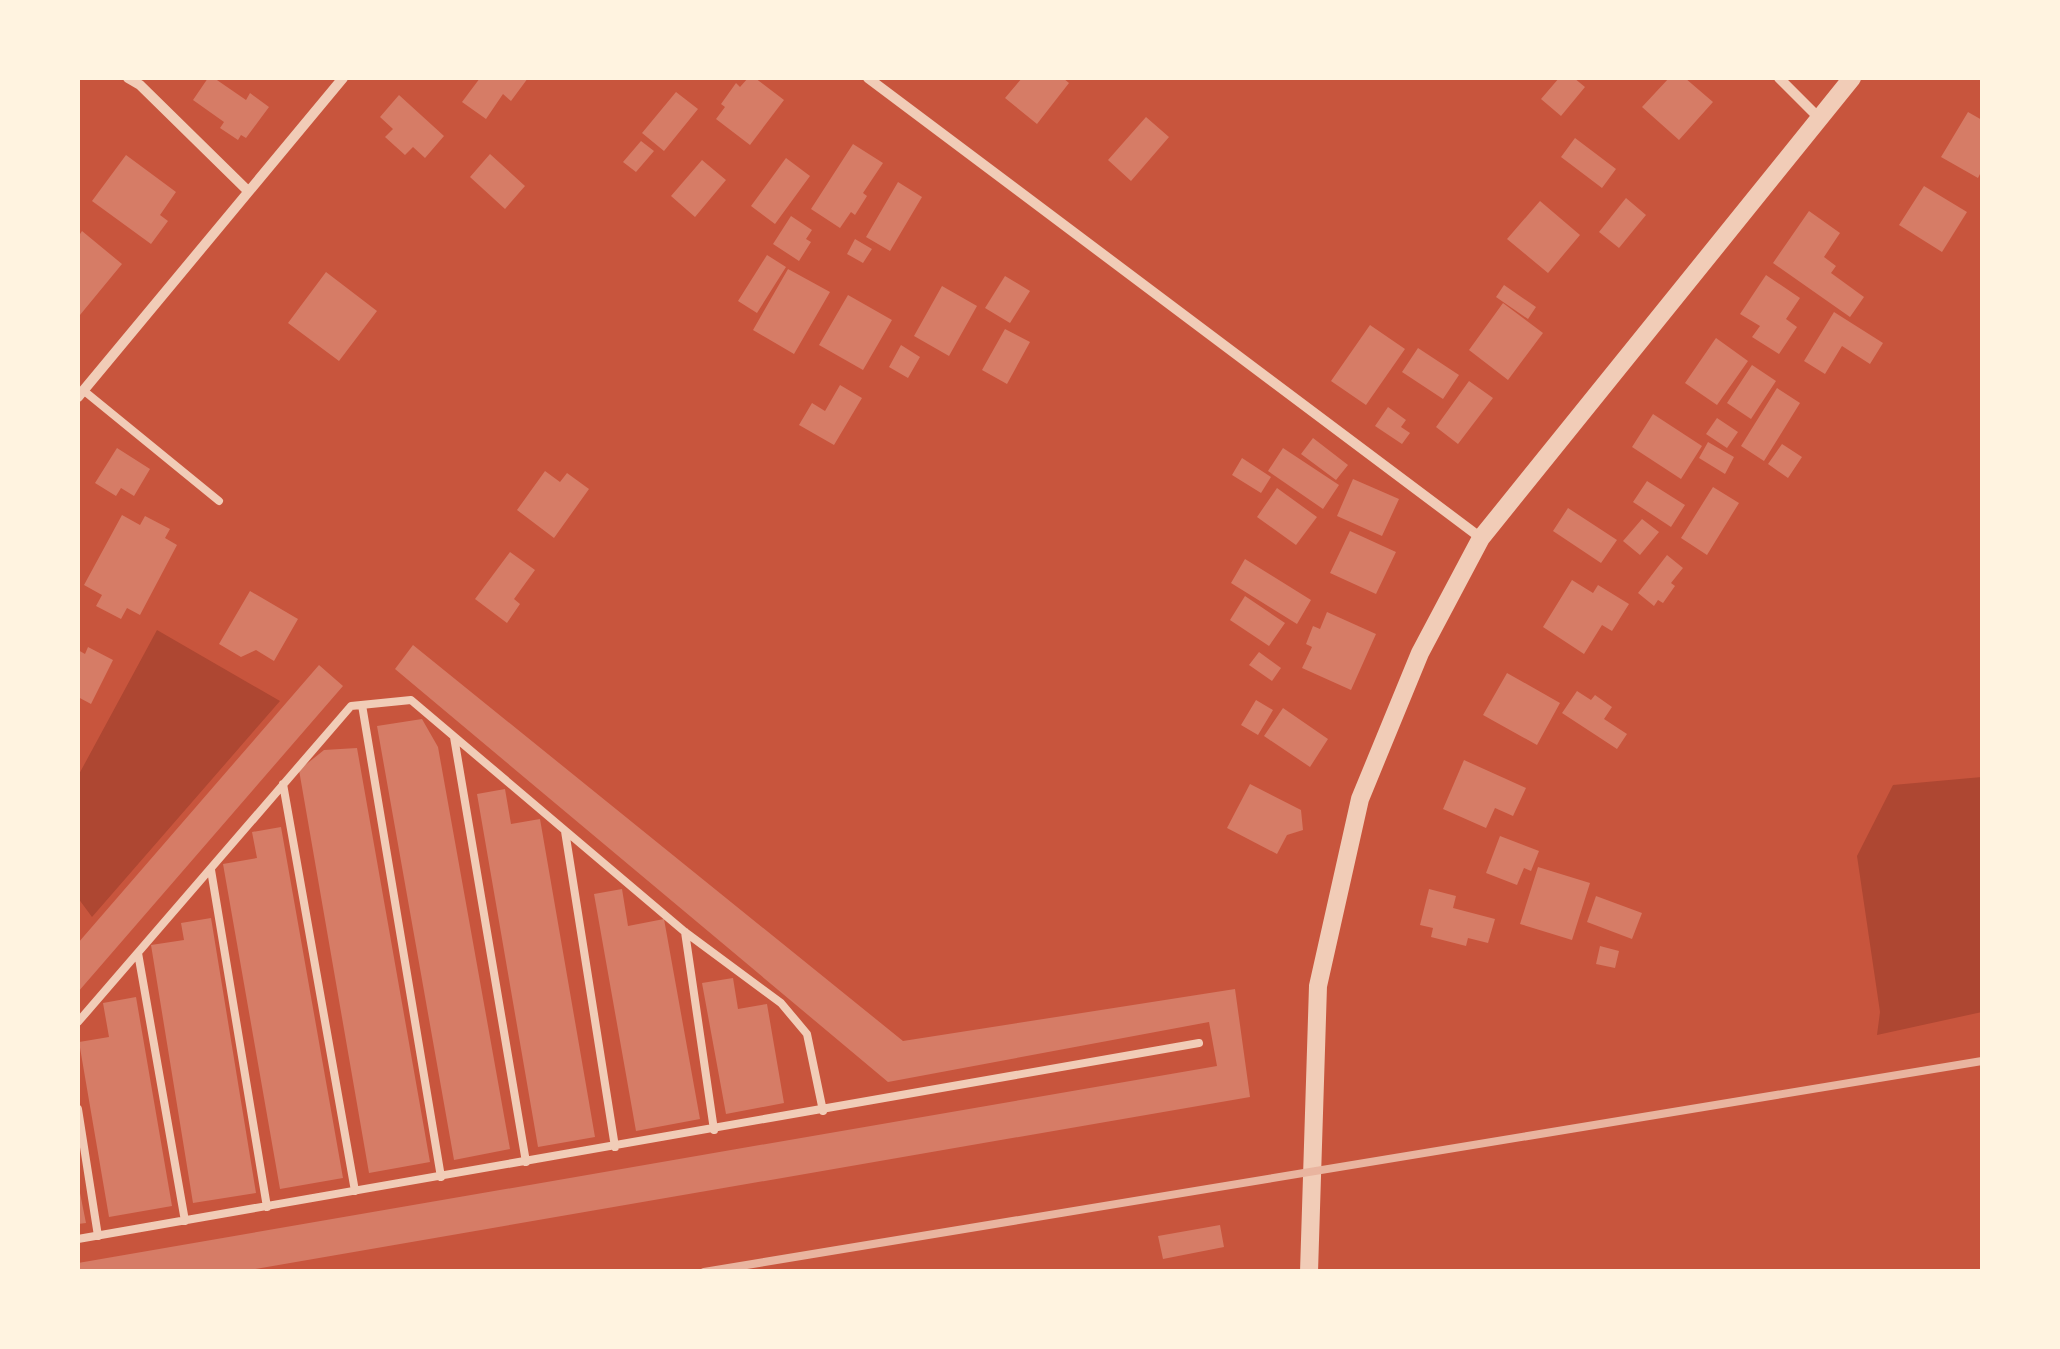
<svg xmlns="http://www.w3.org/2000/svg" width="2060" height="1349" font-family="'IBM Plex Sans',sans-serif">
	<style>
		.green { fill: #ae4732 }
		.building { fill: #d67c66 }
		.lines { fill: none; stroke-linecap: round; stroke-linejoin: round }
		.service { stroke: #f1ccb7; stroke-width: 8 }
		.minor { stroke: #f1ccb7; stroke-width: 10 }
		.tertiary { stroke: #f1ccb7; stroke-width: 18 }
		.rail { stroke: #e9b49f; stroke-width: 8 }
	</style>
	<rect width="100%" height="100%" fill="#c8553d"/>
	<path class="green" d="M157,630l123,71 -188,216 -14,-19v-122z
		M1982,777v235l-105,23 3,-23 -23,-156 36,-71z"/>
	<path class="building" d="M208,78h6l32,22 4,-7 19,14 -23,31 -5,-3 -3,5 -18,-12 4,-6 -31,-22z
		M480,78h48l-17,23 -8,-7 -17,25 -24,-17z
		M748,78h7l29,22 -34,45 -34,-26 9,-12 -4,-3 15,-21 4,4z
		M1022,78h41l6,5 -32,41 -32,-26z
		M1559,78h15l11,9 -24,29 -20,-17z
		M1669,78h16l28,24 -34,38 -37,-33z
		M676,92l22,17 -34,42 -22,-18z
		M399,95l45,41 -19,22 -12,-11 -8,8 -20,-18 8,-8 -13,-12z
		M1968,112l14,8v50l-4,8 -37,-21z
		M1146,117l23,20 -38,44 -23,-21z
		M1575,138l41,31 -14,19 -41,-31z
		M641,141l13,10 -18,21 -13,-10z
		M853,144l30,19 -20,30 4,3 -12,19 -4,-3 -11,16 -29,-19z
		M490,154l35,32 -20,23 -35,-32z
		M126,155l50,37 -16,23 8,6 -17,23 -59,-43z
		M786,158l24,18 -35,48 -24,-18z
		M702,160l24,20 -31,37 -24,-21z
		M898,182l24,15 -32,54 -24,-14z
		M1924,186l43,26 -25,40 -43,-27z
		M1626,198l20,17 -27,33 -20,-16z
		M1540,201l40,34 -32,38 -41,-34z
		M1809,211l31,22 -16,24 12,9 -5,7 33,24 -14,20 -77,-54z
		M791,216l21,14 -6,9 5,3 -12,19 -26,-17z
		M82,231l40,33 -42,51 -2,-3v-75z
		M855,239l17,10 -9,14 -16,-9z
		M767,255l19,12 -29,46 -19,-12z
		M788,269l42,23 -36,62 -41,-24z
		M326,272l51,39 -38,50 -51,-38z
		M1766,275l34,23 -14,21 11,8 -18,27 -27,-17 8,-11 -20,-12z
		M1005,276l25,15 -20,32 -25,-15z
		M1504,285l32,22 -8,12 -32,-22z
		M942,286l35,20 -28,50 -35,-20z
		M848,295l44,25 -29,50 -44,-25z
		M1503,303l40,30 -35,47 -39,-30z
		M1834,312l49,31 -13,21 -28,-18 -17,28 -21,-13z
		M1370,325l35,24 -39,56 -35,-24z
		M1005,329l25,13 -23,42 -25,-14z
		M1716,338l32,23 -31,44 -32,-22z
		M901,345l19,12 -12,21 -19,-11z
		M1418,348l41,27 -16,24 -41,-27z
		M1752,365l24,16 -25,38 -24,-16z
		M1469,381l24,17 -35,46 -22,-17z
		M840,385l22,13 -28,47 -35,-20 13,-22 13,8z
		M1777,388l23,15 -36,58 -23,-15z
		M1388,407l18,13 -5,7 9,6 -8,11 -27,-18z
		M1653,414l49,32 -21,33 -49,-32z
		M1717,418l21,14 -11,16 -21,-14z
		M1313,438l35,27 -12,15 -35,-26z
		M1708,442l26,15 -9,17 -26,-16z
		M1782,444l20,13 -14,21 -20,-14z
		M117,448l33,21 -16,27 -13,-8 -5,8 -21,-13z
		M1283,448l56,37 -16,24 -55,-38z
		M1242,458l29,19 -10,16 -29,-18z
		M545,471l15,11 7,-9 22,16 -35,49 -37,-28z
		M1353,479l46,20 -17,37 -45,-20z
		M1647,481l38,24 -14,22 -38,-25z
		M1713,487l26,16 -32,52 -26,-17z
		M1277,488l40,29 -21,28 -39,-28z
		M1568,508l49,32 -16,23 -48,-32z
		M122,515l18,10 5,-9 25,13 -5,9 12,7 -37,70 -13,-7 -6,11 -25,-13 6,-11 -18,-10z
		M1642,519l17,13 -19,23 -17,-14z
		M1350,531l46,21 -20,42 -46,-21z
		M510,552l25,18 -21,29 6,5 -13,19 -32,-24z
		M1667,555l16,13 -12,15 4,3 -12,17 -5,-3 -4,6 -16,-13z
		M1245,559l66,41 -14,24 -66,-41z
		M1572,580l21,13 5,-8 31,19 -17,27 -10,-6 -18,29 -41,-27z
		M250,591l48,28 -24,42 -18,-11 -15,7 -22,-13z
		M1245,596l40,27 -16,23 -39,-26z
		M1327,612l49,22 -25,56 -49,-22 10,-21 -6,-3 7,-18 7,3z
		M413,645l490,396 332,-52 15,108 -1012,175h-160v-9l1139,-197 -8,-44 -321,60 -493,-413z
		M88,647l25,13 -22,44 -13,-7v-47l7,4z
		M1259,652l22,16 -9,13 -23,-16z
		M319,665l24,21 -265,306v-49z
		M1507,673l53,30 -23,42 -54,-30z
		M1577,691l14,9 4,-5 17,12 -8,12 23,15 -10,15 -55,-36z
		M1256,700l17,10 -15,25 -17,-10z
		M1283,708l45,31 -18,28 -46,-31z
		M422,719l16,28 72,402 -56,11 -77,-434z
		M357,748l73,414 -61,11 -70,-403 25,-20z
		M1464,760l62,28 -13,28 -18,-8 -9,20 -43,-19z
		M1250,784l51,26 2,20 -16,5 -10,19 -50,-26z
		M505,789l6,35 29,-5 55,318 -57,10 -61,-353z
		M281,827l62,351 -63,11 -57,-325 34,-6 -5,-26z
		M1500,836l39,15 -8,20 -7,-3 -7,17 -31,-12z
		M1538,867l52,16 -18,57 -52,-16z
		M622,889l6,37 36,-7 36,200 -64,12 -42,-237z
		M1429,889l27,7 -3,12 42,11 -7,24 -20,-5 -2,8 -35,-9 2,-9 -13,-3z
		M1596,896l46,17 -10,26 -45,-17z
		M211,918l45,275 -63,10 -42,-258 33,-5 -3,-17z
		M1600,946l19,5 -4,17 -19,-4z
		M733,978l5,31 29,-5 17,99 -58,11 -24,-131z
		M136,997l36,209 -63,11 -30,-175 30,-5 -6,-34z
		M78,1183l8,40 -8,1z
		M1220,1225l4,22 -61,12 -5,-23z"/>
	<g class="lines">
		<path class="service" d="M83,390l136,111
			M362,705l79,472
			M454,737l72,425
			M283,784l72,407
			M565,831l50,316
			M211,870l56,337
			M685,932l29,198
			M138,953l47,268
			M78,1022l273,-316 60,-6 274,232 96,71 26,31 16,77
			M78,1109l20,127
			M78,1239l1121,-196"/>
		<path class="minor" d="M128,78l12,7 108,106
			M868,78l613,460
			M1779,78l40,40
			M78,397l265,-319"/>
		<path class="tertiary" d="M1309,1272l9,-286 42,-187 60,-146 61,-115 371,-460"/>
		<path class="rail" d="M704,1272l1278,-211"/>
	</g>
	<rect width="2060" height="1349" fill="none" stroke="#fff3e0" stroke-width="160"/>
</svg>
